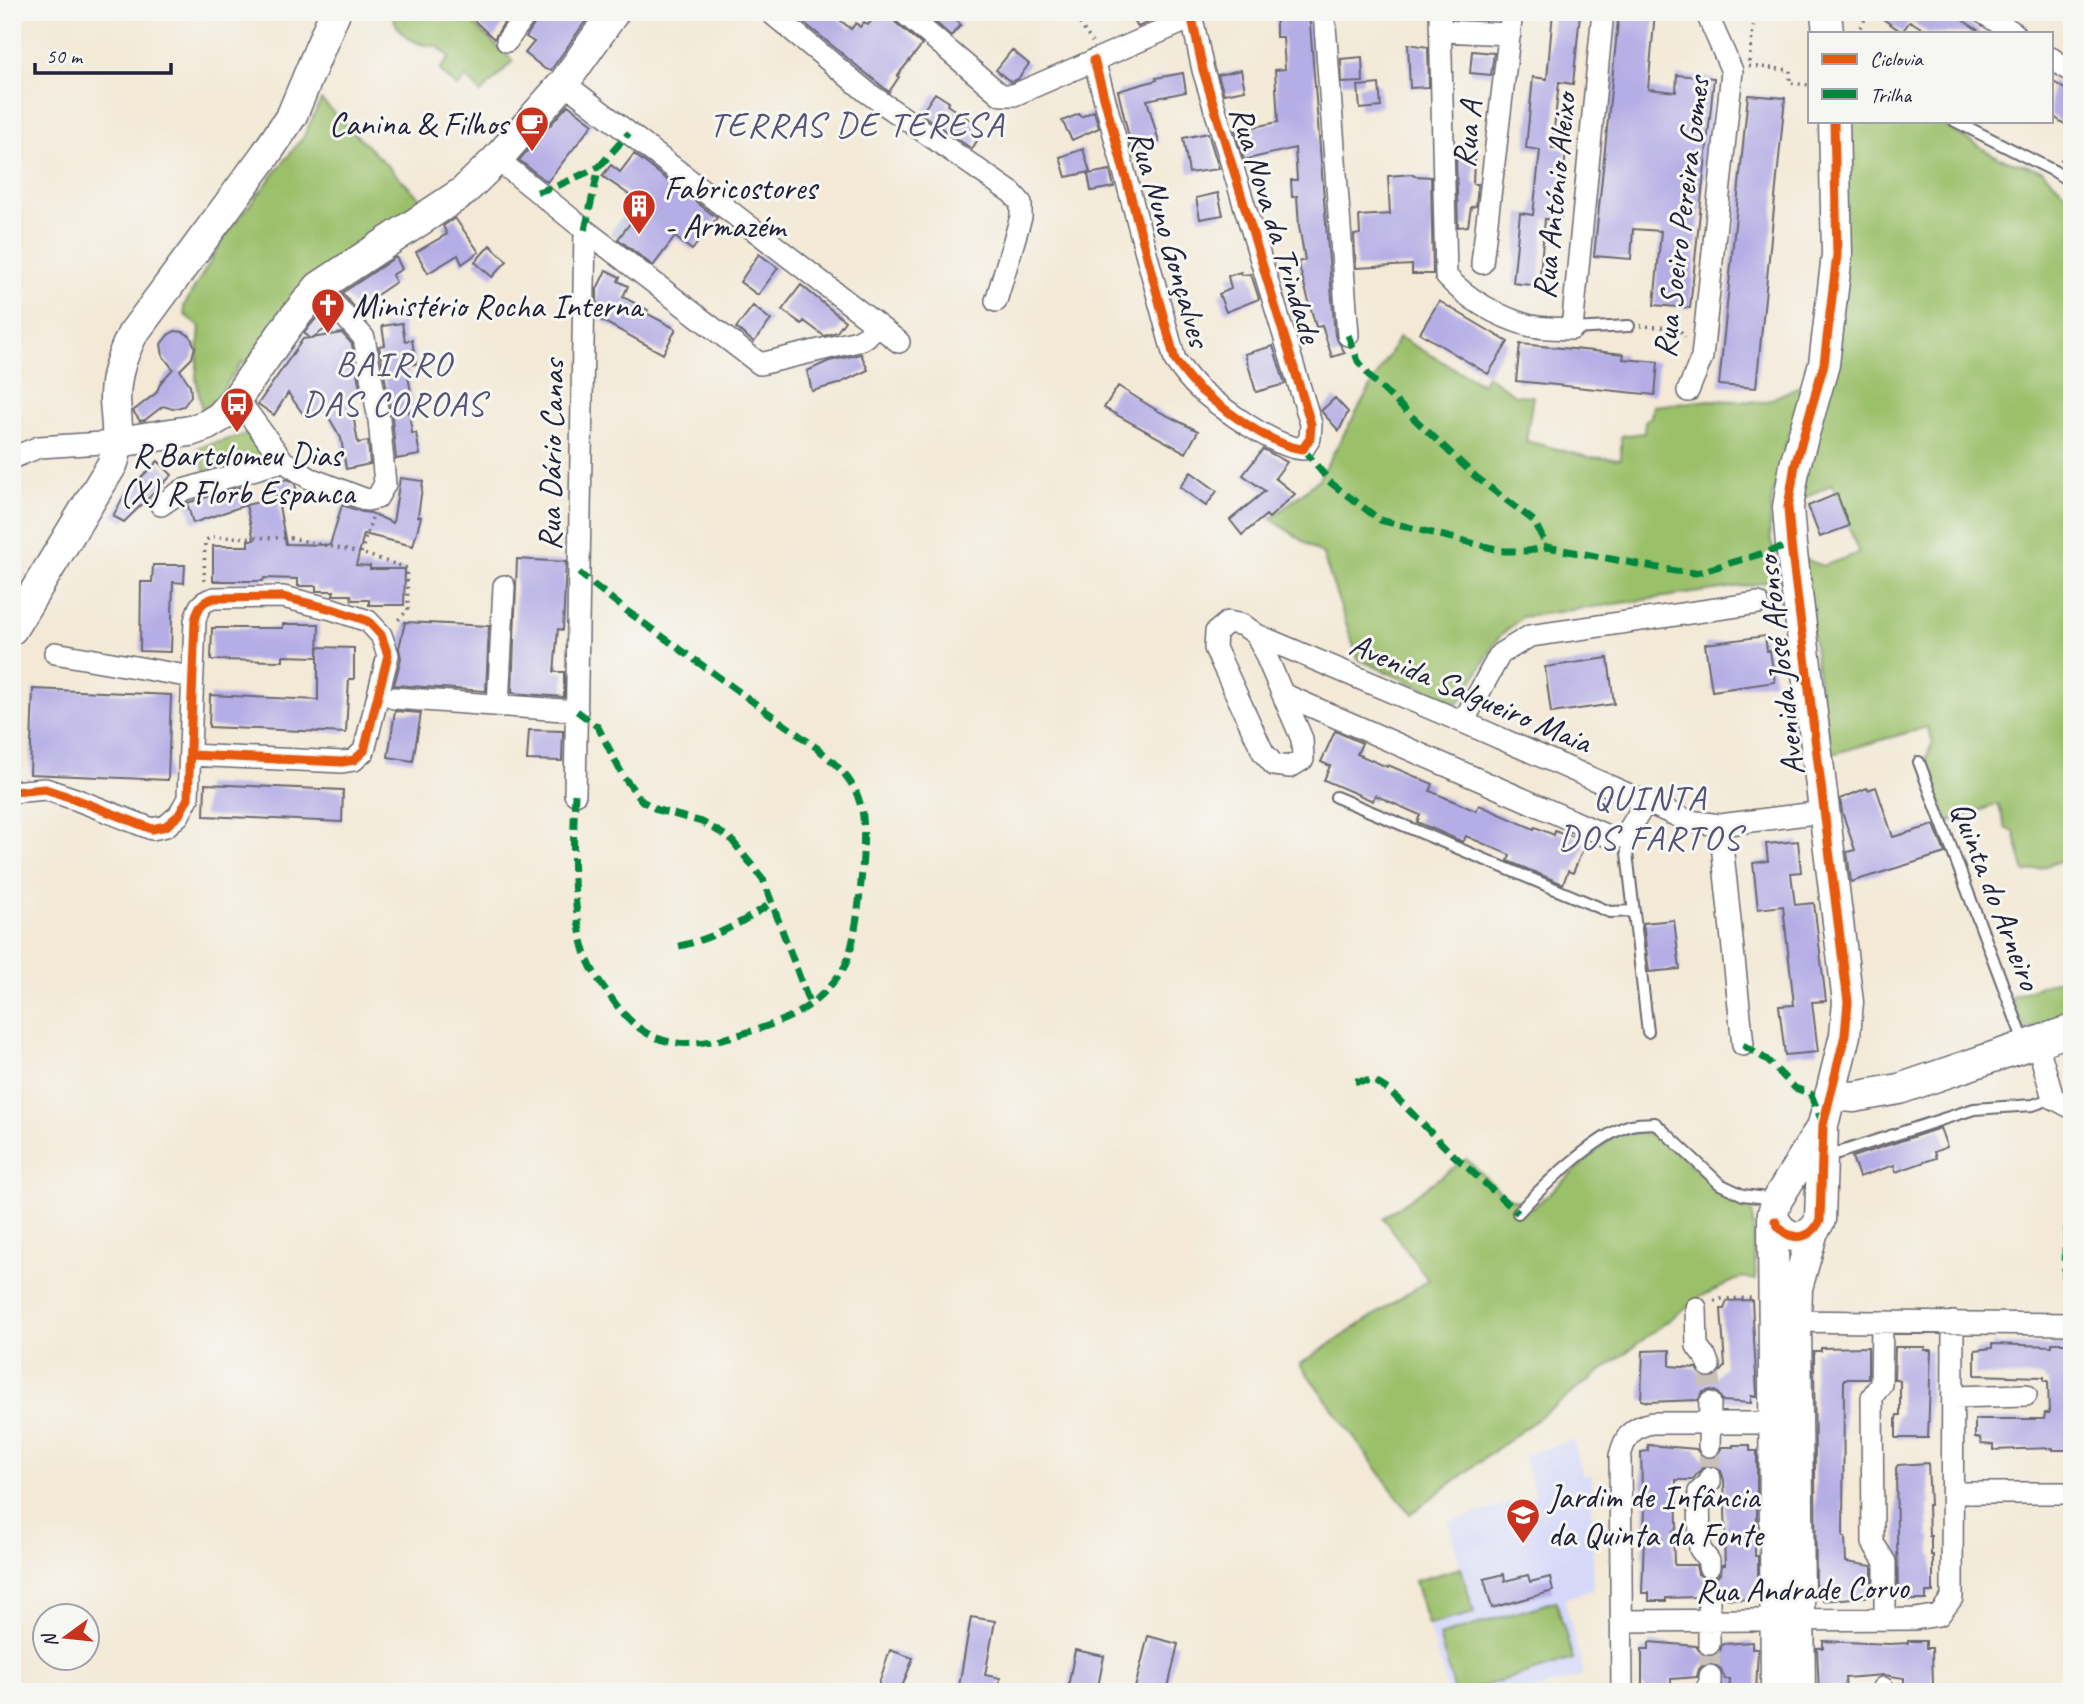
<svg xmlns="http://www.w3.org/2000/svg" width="2084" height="1704" font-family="Caveat,sans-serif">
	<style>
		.built { fill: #d5d8f9 }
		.industrial { fill: #bdc3de }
		.green { fill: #9bc06b; stroke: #5e7153; stroke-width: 2 }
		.building { fill: #b5ade5; fill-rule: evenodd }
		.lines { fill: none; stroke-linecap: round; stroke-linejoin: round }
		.street-tunnel { stroke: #c9c1b7; stroke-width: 21; stroke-dasharray: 21 10; stroke-linecap: butt }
		.lane-casing { stroke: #6b6871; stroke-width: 14 }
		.street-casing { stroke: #6b6871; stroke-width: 24 }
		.secondary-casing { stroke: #6b6871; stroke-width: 33 }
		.path { stroke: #6b6871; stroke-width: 3.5; stroke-dasharray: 2 5; stroke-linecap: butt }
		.lane { stroke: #fff; stroke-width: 10 }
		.street { stroke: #fff; stroke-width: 21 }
		.secondary { stroke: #fff; stroke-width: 30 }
		.quiet { stroke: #00873e; stroke-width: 7; stroke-dasharray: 14 7; stroke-linecap: butt }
		.cycleway-casing { stroke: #f6f6f2; stroke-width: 13 }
		.cycleway { stroke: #e8590c; stroke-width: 9 }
		.labels { text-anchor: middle; stroke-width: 6; stroke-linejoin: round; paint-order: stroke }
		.poi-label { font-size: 33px; fill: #22223b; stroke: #f6f6f2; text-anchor: start }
		.street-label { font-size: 33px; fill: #22223b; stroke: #f6f6f2 }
		.neighbourhood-label { font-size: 35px; letter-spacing: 2px; fill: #555376; stroke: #f6f6f2 }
	</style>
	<rect width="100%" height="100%" fill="#f6f6f2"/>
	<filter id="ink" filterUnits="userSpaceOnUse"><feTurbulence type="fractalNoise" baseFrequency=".0143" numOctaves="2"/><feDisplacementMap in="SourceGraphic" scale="14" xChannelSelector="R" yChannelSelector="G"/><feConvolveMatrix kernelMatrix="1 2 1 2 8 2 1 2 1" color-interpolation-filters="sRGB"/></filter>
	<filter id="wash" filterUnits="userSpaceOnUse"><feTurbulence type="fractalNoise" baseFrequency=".00686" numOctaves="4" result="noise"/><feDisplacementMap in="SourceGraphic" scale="28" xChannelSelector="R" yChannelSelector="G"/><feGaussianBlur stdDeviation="1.57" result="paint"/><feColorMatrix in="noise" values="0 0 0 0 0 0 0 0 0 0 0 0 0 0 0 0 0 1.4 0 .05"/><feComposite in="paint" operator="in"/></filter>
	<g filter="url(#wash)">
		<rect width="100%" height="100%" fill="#f3e9d6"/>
		<path class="built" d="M1573,1440l10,36 9,-2 1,116 -29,8 20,77 -54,17h-82l-33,-111 46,-14 -13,-45 87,-26 -11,-41z"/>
		<path class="industrial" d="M633,201l32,25 -24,31 -31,-24z"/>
		<path class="green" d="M392,12h65l8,4 48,45 -32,32 -14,-16 -10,10 -17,-17 10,-13 -13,-11c-22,0 -41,-11 -45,-34z
			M321,100l101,100 -104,73 -70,91 -6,-2 -26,37 -14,12 -6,-33 4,-51 -15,-12 -1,-9 41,-70 79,-100z
			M1846,121h90l63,37 43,12 30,30v657l-47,16 -11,-41 -8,-4 -8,-24 -50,18 -22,-64 7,-16 -6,-15 -98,28 -27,-197 21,8 36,-13 -27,-69 -36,18z
			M1399,337l83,47 4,-9 29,20 18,1 -7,45 62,16 33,2v-23l23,-3 1,-12 6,-4 2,-11 57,-6 55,2 41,-19c-13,43 -40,108 -36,152 2,14 7,29 11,43l-24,6 -235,33 -22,19 -42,68 -100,-45 -35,-104 -52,-36 47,-39z
			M247,434h6l12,17 -1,6 -57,19 -10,-28z
			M2072,965v49l-47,17 -14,-34 60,-22 -3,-8z
			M1617,1133h38l63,56 34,19 4,72 -14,-3 -42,20 -290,217 -110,-150 128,-84 -45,-62 83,-59 39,37 29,11z
			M1461,1568l13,45 -46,12 -13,-44z
			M1556,1601l17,58 -109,33h-9l-16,-56z"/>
		<g id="blocks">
			<path class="building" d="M465,12h39l4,4 -14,23z
				M548,12h44l-41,58 -6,-1 -20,-16 9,-11 -8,-5 10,-16 3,2z
				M791,12h39l21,17 5,-6 4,4 4,-5 4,3 11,-13h11l5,10 27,23 -25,31 2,1 -10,15z
				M924,12h24l13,13 -10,11z
				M1129,12h42l-33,15z
				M1276,12h33l26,324 10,17 -13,4 -10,-31 -6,1 -18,-65 7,-2 -6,-34 -2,-30 -5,1 -1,-17h6l-2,-32 -51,12 -9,-29 43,-9 -3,-52 10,-1 -2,-32h-7z
				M1553,12l27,2 -7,70 -14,-2 -7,66 14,1 -6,72 -15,-2 -6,67 -26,-3 7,-70 13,2 7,-65 -14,-2 7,-71 14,2z
				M1619,12h36l-7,77 28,3 1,-17 37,3 -24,230 -36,-3 7,-74 -28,-2 -2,30 -37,-3z
				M1873,12h78l31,21h-53l-19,-12 -8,11z
				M1408,44l20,3 1,40 -19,1z
				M1012,50l17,14 -11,15 -7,3 -15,-12z
				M1472,51l22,2 -3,22 -21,-2z
				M1362,57l1,25 -21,1 -1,-24z
				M1241,70l4,20 -21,4 -6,-19z
				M1183,73l3,19 -39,8 12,42 -27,8 -14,-59 39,-11 -1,-2z
				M2051,80l21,14v35l-21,-14z
				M1379,84l2,23 -21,2 -2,-23z
				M935,93l14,9 -2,3 37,24 -12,20 -51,-35z
				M1748,95l37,3 -29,290 -37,-3z
				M568,105l25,19 -46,58 -28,-22z
				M1094,111l5,17 -27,12 -10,-19 17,-7 2,3z
				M1208,133l11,36 -30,4 -6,-35z
				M1083,149l7,23 -24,5 -6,-20z
				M634,154l83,64 -25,32 -17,-13 -22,29 -35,-27 26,-34 -42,-29 9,-11 9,7z
				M1456,159l18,1 -1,24h5l-2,22 -5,1 -3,19 -10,1z
				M1110,170l4,17 -23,4 -3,-17z
				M1413,174l1,2 17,1 2,97h-21v-9l-56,3 -2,-33 6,-1 -1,-18 31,-2 -2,-38z
				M1218,193l5,22 -23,4 -4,-21z
				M455,218l24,34 -17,12 -4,-9 -30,18 -12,-21 31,-18 -4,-8z
				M490,245l17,16 -15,16 -17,-15z
				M759,254l19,14 -20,27 -18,-13z
				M396,257l6,12 -10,6 4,7 -40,27 -14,-16z
				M606,270l14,7 -2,4 10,5 -5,11 25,13 -2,3 30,16 -13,25 -66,-36 2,-13 -2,-1v-15z
				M1241,272l1,3 9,-1 8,25 -33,13 -7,-18 12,-5 -3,-13z
				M801,285l44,36 -8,11 -13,4 -20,-15 -2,3 -20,-14z
				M1439,301l69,41 -20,32 -68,-41z
				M753,306l18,14 -17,22 -18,-14z
				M322,311l12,12 -22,15 30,-5 10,11 9,51 -11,2 8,46 10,-2 2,23 -24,5 -5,-31 -19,-32 -16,12 -18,-25 -14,22 -16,-11 45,-65 7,-1 -6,-5z
				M402,323l3,18 7,-1 4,24 -10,1 7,38 -5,1 4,29h4l4,22 -24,4 -4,-41 -13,-72 6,-1 -3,-19z
				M175,331l8,1 7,4 5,11 -3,11 -12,12 10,15 1,11 -7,10 -11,3 -10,-3 -18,14 -5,1 -7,-10 23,-18 5,-11 12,-13 -10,-13 -2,-12 7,-9z
				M1520,344l104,10 -1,5 35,3 -3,33 -139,-14z
				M1273,346l12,38 -29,8 -11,-38z
				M861,354l7,16 -30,14 -26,7 -5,-20 22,-10z
				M1118,386l40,25 40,20 -12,22 -82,-45z
				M1335,398l13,14 -9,19 -18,-20z
				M1263,449l24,13 -12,16 20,16 -26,24 -3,-3 -24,20 -12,-15 35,-29 -22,-16z
				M158,461l14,14 -48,47 -11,-6 17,-31 2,1z
				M1191,472l26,19 -11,15 -26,-19z
				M400,478l23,3 -5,35 3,1 -8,29 -49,-12 -8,31 14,1v3h35l-1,36h-35v-5h-17l-1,-5h-18l1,-4h-18v-5h-18v-7l-34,-1 -1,3h-50v-35h35v-6h6l-8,-35 31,-7 -4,-15 14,-4 8,5 4,17 -20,5 7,38 44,1 12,-40 20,7 9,1 22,10z
				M241,487l5,18 -53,18 -6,-20z
				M1837,494l12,32 -29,11 -12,-31z
				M517,559l49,3 -3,68 -5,-1 -4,43h10v25l-52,-4z
				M153,565h32l-1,18 -11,-1 -2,70 -31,-1 1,-69h11z
				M405,622l84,4 -3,65 -92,-6 7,-27 -2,-10z
				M283,624h36l-1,33 -35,-1v5l-72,-1 1,-32h71z
				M1765,636l2,15h3l5,31 -63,9 -7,-47z
				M318,647l36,1v31h-5l-3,54 -137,-6 1,-32 108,5z
				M1608,658l6,46 -63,9 -6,-46z
				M33,689l138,6 -3,85 -138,-6z
				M395,711l26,2 -8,48 -25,-4z
				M529,730l34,1 -1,30 -35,-1z
				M1335,731l27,12 -5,11 30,13 1,-2 45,19 -3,7 46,20 3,-6 55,24 1,-2 19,8 1,-4 9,4 1,-2 21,9 -13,31 -5,-2 -5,13 -55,-23 2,-6 -44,-19 -3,6 -46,-20 3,-7 -45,-20 -2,6 -49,-21 6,-14 -9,-4z
				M205,784l138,6 -1,32 -138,-6z
				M1876,787l17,50 41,-12 11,28 -94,29 -4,-30 8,-2 -13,-38 -2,-13 27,-11 1,2z
				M1798,841l3,31 -10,1 4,32 19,-2 12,98 -14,1 6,50 -33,3 -6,-49 15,-1 -11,-99 -25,3 -5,-46 15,-2 -2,-17z
				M1674,920l6,49 -31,3 -6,-49z
				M1940,1128l7,19 -13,5 2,6 -40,14 -2,-7 -35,12 -7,-20z
				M1752,1300l5,96h-6v7l-28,-2 -6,-9 -6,-2 -8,2 -5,8 -50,2 -7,-2 2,-49 27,-1v16l26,2 5,8 13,2 11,-12 -4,-57h3l3,-8z
				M2052,1343h19v107h-18v-2l-60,2v-5l-12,-1 -1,-6h-5v-19h69l1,-6h4l-1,-32h-4v-4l-69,-2v-25l17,-2v-4l60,2z
				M1868,1347v32h-24l-1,158h2l1,25 26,4v30l-49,5v-8h-7l-2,-242h7v-3z
				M1895,1347h30l-1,3h7l-3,88h-32v-19l1,-4h3v-34l-6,-2z
				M1648,1445l48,4 6,8 6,2 8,-2 6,-10h11v-2h17v6h7v75h-2v30h3v38h-7v6l-29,-2 -2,-7 -10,-6 -8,2 -6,10 -30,1v3h-17v-8h-7l3,-85 -2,-19h-1l-1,-37 7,-1zM1709,1465l12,6 3,9 2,58h-2l1,27h-3l-1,8 -5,5 -8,2 -10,-6 -2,-9h-21l-1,-2 -1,-32 3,-1 1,-4 -1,-46h16l11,-13z
				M1928,1463l2,42h-2l1,31h2v19h2v37h-7v8h-18v-3h-10l-2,-129 2,-3z
				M1504,1574l1,7 23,-6 2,7 20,-5 3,14 -61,17 -8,-29z
				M971,1617l24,4 -10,54 15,3 -2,14h-40z
				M1148,1636l30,8 -11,48h-33z
				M1823,1641l67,3 18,-1v-2h18v7h6l1,37h-3v7h-26v-14l-20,-3 -39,3 1,14h-27l-2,-44h6z
				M1649,1642l47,4 6,9 8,2 10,-6 2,-7 30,-2v7h6l-2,43h-26l-1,-13h-4l-4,-10 -10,-6 -7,1 -5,5 -2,8 -26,2v13h-26v-6h-3v-37h7z
				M890,1650l23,8 -13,34h-24z
				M1075,1650l29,6 -7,36h-30z"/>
		</g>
	</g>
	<g filter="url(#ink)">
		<use href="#blocks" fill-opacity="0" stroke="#6b6871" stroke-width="2"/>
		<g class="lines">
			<path class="street-tunnel" d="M1709,1366l1,37
				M1709,1446l1,32
				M1709,1644l1,32"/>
			<g class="lane-casing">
				<path id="lane" d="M1955,121l99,50 18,12
					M1572,329l57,-3
					M1919,762l106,282
					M1336,797l274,115 24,-1
					M1625,836l23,196
					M1838,1153l136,-44 59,-4 20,-7
					M1518,1213c22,-25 78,-77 110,-87 8,-3 18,-2 27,-3l65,61 23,11 31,4"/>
			</g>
			<g class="street-casing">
				<path id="street" d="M770,12l98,81 144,100 9,10v14l-25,84
					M903,12l98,83h13l178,-77
					M1324,12l24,323
					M1440,12l6,264c21,23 51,40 81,49 14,4 31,3 45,4l31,-317
					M1982,12l32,21
					M1441,31l69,3
					M507,41l20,-29
					M2051,58l21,14
					M1094,60l81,300c7,10 15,21 24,29 24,20 74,58 104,60l7,-11 1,-14 -108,-354 -11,-52 1,-6
					M564,83l335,259
					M497,159l88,71 -10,564
					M585,230l175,134 98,-23 9,-5 9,-12
					M1482,263l30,-251
					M1688,391l14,-34 30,-286 -26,-59
					M237,398l46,63 26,17 58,22 10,-2 8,-14 -6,-64 -15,-82 -45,-51
					M12,458l27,-11 79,-5
					M161,505l22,-15 100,-29
					M1228,622l15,3 14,10 45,104 1,20 -13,8 -16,-2 -11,-13 -48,-104 1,-16z
					M1257,635l206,87 226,99 31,4 103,-13
					M55,653l137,24
					M1283,694l329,144 13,-2 21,-34
					M394,698l183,13
					M498,706l6,-120
					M1463,722l37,-68 30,-18 228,-33
					M12,792l33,-3 30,10 77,30 14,-3 13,-11 9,-17 7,-177c3,-13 5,-19 19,-23l69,-1 49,12 36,12 13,14 7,20 -24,96 -10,9 -12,2 -152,-7
					M1720,825l23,220
					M2037,1042l16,56 19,10
					M1696,1308l1,38 9,12 3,8
					M1783,1321l289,3
					M1882,1322l-1,62 -9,13 1,146 12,19v57
					M1954,1397l72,-2
					M1709,1446l1,-43
					M1954,1493h118
					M1709,1567v-6l-9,-12 -1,-57 11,-10v-4
					M1709,1598v46
					M1621,1621l294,-2 24,-4 13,-17 1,-276
					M1883,1688v4
					M1622,1692l-2,-236c5,-20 12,-29 32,-33h123
					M1705,1692l5,-10v-6"/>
			</g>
			<g class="secondary-casing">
				<path id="secondary" d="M1826,12l2,21
					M118,442l72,-11 17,-6 13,-8 17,-19 51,-73 31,-38 144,-95 34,-33 67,-76 50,-71
					M12,629l100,-164c9,-22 4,-43 3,-66 0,-24 7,-43 17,-64l134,-181 26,-39 43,-103
					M1830,1095l24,2 45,-8 173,-59
					M1775,1221c11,21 35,21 45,-1l3,-95 22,-90 3,-33 -57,-457 -3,-38 7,-42 29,-101 13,-109 -3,-134
					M1776,1692l-3,-479 4,-13 44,-72
					M1800,1692l-4,-371 1,-33 16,-57"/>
			</g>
			<path class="path" d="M1072,12l20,30
				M1856,33l14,-21
				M1749,62l6,-50
				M1749,66l41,4v13l19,2
				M2061,161l11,-16
				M1640,326l38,2 7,9
				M361,553l11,-35
				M204,581l1,-40 6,-4 80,1 70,15 46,15 1,42 -12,12
				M1714,1301l7,-2 31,-1"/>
			<use href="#lane" class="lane"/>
			<use href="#street" class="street"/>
			<use href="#secondary" class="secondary"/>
			<path class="quiet" d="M537,192l20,-6 42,-19
				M585,230l14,-63 30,-34
				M1348,335l10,26 13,17 105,99 58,44 13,26
				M1303,449l28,34 49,37 124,31h24l19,-4 128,24 21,2 95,-28
				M577,711l21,16 25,49 19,25 16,9 44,12 28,16 33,41 47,126
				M575,794c-2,54 -5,112 12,164 6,16 18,31 28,45 35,47 70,46 123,32 46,-13 77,-24 105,-66 15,-21 23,-125 20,-152 -1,-8 -4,-18 -7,-25 -9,-19 -24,-31 -39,-44l-190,-137 -48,-38
				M679,946c33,-7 65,-24 92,-43
				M1743,1045l23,14 29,29 16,6 11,28
				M1355,1081h19l16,10 59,60 69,62
				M2068,1324c-4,-45 -6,-78 4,-123"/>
			<g class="cycleway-casing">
				<path id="cycleway" d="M1094,60l81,300c7,10 15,21 24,29 24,20 74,58 104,60l7,-11 1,-14 -108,-354 -11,-52 1,-6
					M12,792l33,-3 30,10 77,30 14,-3 13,-11 9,-17 7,-177c3,-13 5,-19 19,-23l69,-1 49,12 36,12 13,14 7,20 -24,96 -10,9 -12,2 -152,-7
					M1775,1221c11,21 35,21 45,-1l3,-95 22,-90 3,-33 -57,-457 -3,-38 7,-42 29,-101 13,-109 -3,-134"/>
			</g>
			<use href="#cycleway" class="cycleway"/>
		</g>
	</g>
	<defs>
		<g id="cafe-pin" transform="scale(1.75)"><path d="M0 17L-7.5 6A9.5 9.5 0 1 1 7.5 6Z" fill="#c8321e" stroke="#f6f6f2"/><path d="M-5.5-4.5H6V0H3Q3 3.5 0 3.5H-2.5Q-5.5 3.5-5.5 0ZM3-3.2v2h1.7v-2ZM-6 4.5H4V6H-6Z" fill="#fff"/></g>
		<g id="building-pin" transform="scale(1.75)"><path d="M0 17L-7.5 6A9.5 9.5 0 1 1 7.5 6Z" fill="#c8321e" stroke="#f6f6f2"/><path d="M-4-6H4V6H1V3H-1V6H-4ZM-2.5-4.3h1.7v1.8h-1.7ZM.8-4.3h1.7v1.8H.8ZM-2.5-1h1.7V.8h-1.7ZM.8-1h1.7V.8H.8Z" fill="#fff"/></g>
		<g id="church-pin" transform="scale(1.75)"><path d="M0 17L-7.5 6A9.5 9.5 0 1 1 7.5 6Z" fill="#c8321e" stroke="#f6f6f2"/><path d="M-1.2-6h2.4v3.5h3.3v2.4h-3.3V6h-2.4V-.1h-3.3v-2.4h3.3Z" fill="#fff"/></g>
		<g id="bus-pin" transform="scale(1.75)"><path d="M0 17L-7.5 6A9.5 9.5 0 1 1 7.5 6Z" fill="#c8321e" stroke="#f6f6f2"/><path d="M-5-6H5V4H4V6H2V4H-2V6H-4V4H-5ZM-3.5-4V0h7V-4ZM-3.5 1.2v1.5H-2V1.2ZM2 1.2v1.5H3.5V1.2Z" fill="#fff"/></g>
		<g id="school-pin" transform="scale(1.75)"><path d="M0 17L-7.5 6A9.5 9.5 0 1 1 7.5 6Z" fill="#c8321e" stroke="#f6f6f2"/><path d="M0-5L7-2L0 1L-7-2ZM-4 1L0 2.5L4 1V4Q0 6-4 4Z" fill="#fff"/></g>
	</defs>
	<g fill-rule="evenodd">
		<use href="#cafe-pin" x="532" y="123"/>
		<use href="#building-pin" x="639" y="206"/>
		<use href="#church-pin" x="328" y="305"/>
		<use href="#bus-pin" x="237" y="404"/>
		<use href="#school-pin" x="1523" y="1515"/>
	</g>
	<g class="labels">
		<g class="poi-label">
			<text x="508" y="135" text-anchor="end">Canina &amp; Filhos</text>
			<text x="664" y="199">Fabricostores<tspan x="664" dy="38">- Armazém</tspan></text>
			<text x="352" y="317">Ministério Rocha Interna</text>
			<text x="237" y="466" text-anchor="middle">R Bartolomeu Dias<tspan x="237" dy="38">(X) R Florb Espanca</tspan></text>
			<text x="1548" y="1508">Jardim de Infância<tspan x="1548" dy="38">da Quinta da Fonte</tspan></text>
		</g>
		<g class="street-label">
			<text transform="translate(1466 134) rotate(-83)" y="12">Rua A</text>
			<text transform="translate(1553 196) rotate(-84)" y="12">Rua António Aleixo</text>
			<text transform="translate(1680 217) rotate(-83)" y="12">Rua Soeiro Pereira Gomes</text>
			<text transform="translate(1277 224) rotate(73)" y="12">Rua Nova da Trindade</text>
			<text transform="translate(1171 238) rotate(74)" y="12">Rua Nuno Gonçalves</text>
			<text transform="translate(550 455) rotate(-89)" y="12">Rua Dário Canas</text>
			<text transform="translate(1779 666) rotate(-97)" y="12">Avenida José Afonso</text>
			<text transform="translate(1471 692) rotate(23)" y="12">Avenida Salgueiro Maia</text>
			<text transform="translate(1997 895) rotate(69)" y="12">Quinta do Arneiro</text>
			<text transform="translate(1802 1588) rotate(-1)" y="12">Rua Andrade Corvo</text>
		</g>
		<g class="neighbourhood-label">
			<text x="857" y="136">TERRAS DE TERESA</text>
			<text x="394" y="375">BAIRRO<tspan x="394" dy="40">DAS COROAS</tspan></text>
			<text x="1650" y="809">QUINTA<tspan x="1650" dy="40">DOS FARTOS</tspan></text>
		</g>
	</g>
	<rect width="2084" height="1704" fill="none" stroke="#f6f6f2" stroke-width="42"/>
	<rect x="1808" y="32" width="245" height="91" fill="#f6f6f2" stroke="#a1a1a9" stroke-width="2"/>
	<rect x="1822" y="54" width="35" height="10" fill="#e8590c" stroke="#a1a1a9" stroke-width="2"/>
	<text x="1870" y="66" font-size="21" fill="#22223b">Ciclovia</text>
	<rect x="1822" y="89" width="35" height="10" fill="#00873e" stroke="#a1a1a9" stroke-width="2"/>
	<text x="1870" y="102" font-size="21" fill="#22223b">Trilha</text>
	<g transform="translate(66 1637) rotate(255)"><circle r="33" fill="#f6f6f2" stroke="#a1a1a9" stroke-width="2"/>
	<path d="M0-5L12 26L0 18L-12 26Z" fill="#c8321e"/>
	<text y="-10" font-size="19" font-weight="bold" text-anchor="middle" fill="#22223b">N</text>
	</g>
	<path d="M35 63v10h136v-10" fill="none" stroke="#22223b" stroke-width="3.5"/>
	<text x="46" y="63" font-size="21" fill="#22223b" stroke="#f6f6f2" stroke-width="5" paint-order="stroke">50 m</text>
</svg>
